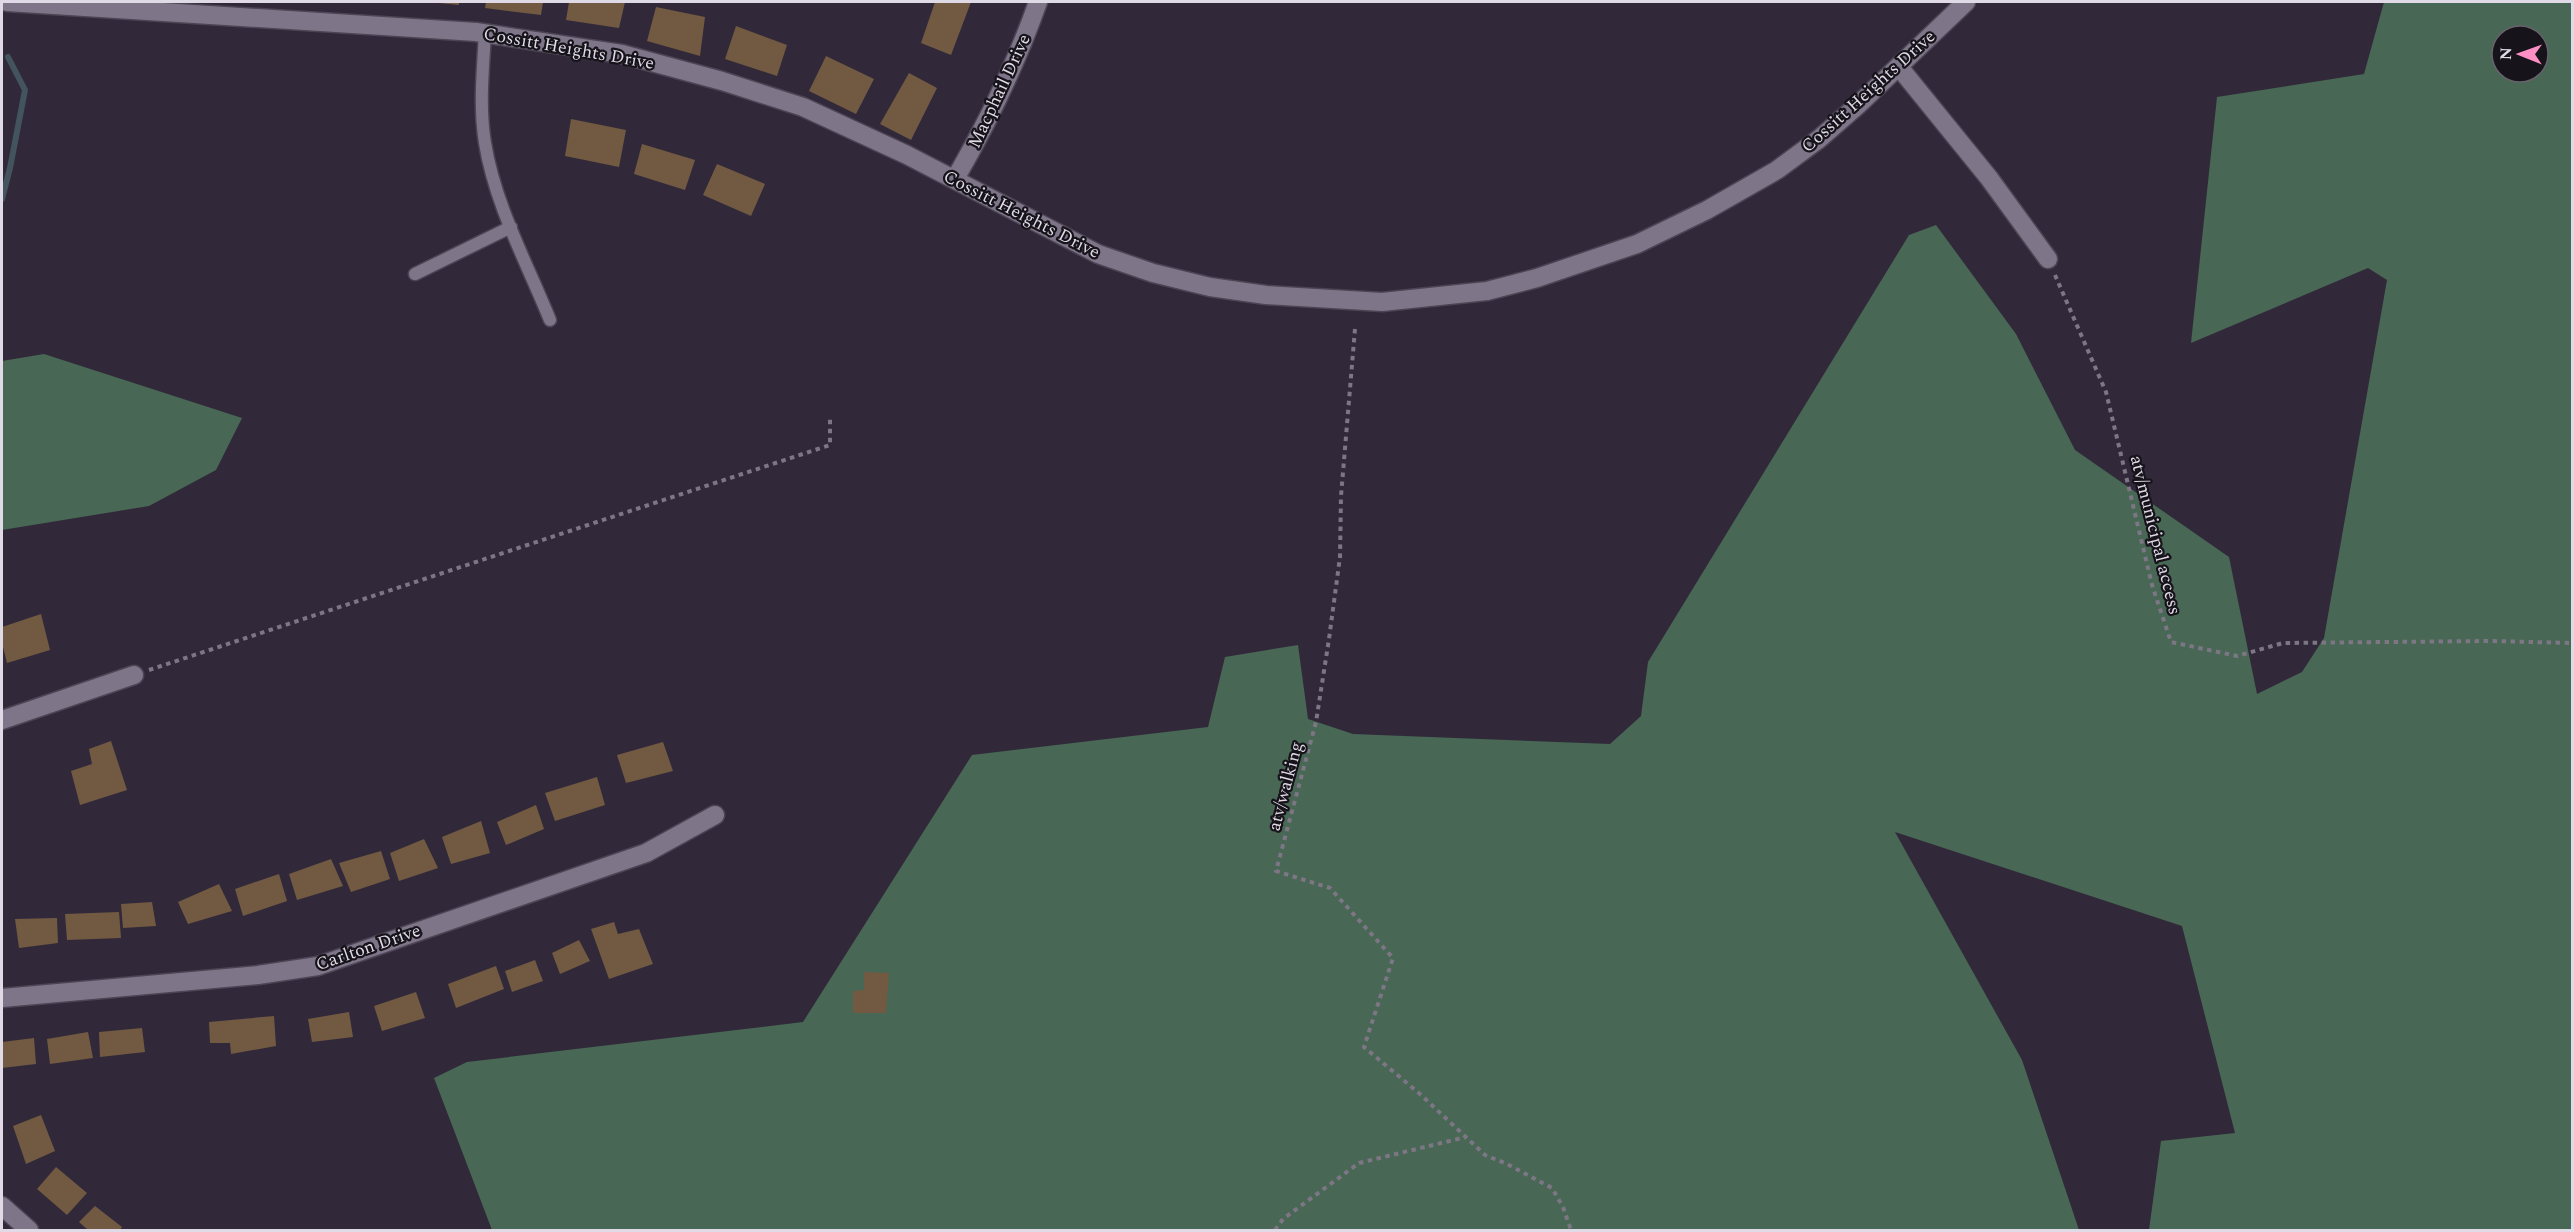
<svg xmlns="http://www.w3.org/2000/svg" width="2574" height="1232" font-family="Spectral,serif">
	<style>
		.forest { fill: #486754; fill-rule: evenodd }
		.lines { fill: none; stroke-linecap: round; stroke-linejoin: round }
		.stream { stroke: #43545e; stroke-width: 6 }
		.building { fill: #715a41 }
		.lane-casing { stroke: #4c4554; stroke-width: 15 }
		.street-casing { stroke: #4c4554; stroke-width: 21 }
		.path { stroke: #7d7685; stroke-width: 4; stroke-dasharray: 4.5 4.5; stroke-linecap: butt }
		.lane { stroke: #7e7589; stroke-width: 12 }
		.street { stroke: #7e7589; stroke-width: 18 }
		.labels { text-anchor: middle; stroke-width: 4.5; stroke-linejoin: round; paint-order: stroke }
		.street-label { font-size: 18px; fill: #dfdae5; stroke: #17131b }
	</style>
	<rect width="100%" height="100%" fill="#31293a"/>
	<path class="forest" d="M2384,2h188v1228h-423l12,-89 74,-8 -53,-207 -287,-94 127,228 57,170h-1587l-58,-152 33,-16 336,-40 169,-267 236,-28 17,-70 73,-12 10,74 45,15 257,10 31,-28 7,-54 261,-427 27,-10 80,109 59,116 154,107 28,137 45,-22 22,-34 63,-358 -19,-12 -177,75 26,-246 147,-23zM2502,36h36v36h-36z
		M44,354l198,64 -26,52 -67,36 -147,24v-169z"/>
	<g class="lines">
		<path class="stream" d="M2,199l8,-31 15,-78 -17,-33"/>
	</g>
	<path class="building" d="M429,2h30v3z
		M486,2h57l-2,13 -56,-7z
		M569,2h56l-6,26 -53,-8z
		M935,2h36l-20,53 -30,-12z
		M656,7l49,10 -5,39 -53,-15z
		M736,26l51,19 -10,31 -52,-17z
		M826,56l48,23 -18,35 -47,-23z
		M909,73l28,15 -26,52 -31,-16z
		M571,119l55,11 -7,37 -54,-11z
		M642,144l53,16 -10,30 -51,-16z
		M717,164l48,20 -14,32 -48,-21z
		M41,614l9,36 -43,13 -5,-20v-16z
		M111,741l16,49 -47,15 -9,-34 21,-7 -3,-15z
		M663,742l10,29 -47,12 -9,-28z
		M597,777l8,28 -50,16 -10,-28z
		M536,805l8,24 -38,16 -9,-23z
		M481,821l9,32 -39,11 -9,-27z
		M424,839l14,29 -39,13 -9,-28z
		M381,851l9,28 -39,13 -12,-29z
		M331,859l12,27 -46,14 -8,-26z
		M279,874l8,27 -44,15 -8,-27z
		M219,884l13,27 -44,13 -10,-22z
		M152,902l4,24 -33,2 -2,-24z
		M119,912l2,26 -54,2 -2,-26z
		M57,918l1,25 -39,5 -4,-29z
		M614,922l4,12 21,-5 14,35 -44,15 -18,-50z
		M579,940l11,21 -30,13 -8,-21z
		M535,960l8,21 -31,11 -7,-21z
		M496,966l8,23 -48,19 -8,-24z
		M864,972l25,1 -3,40h-33v-22l11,-1z
		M416,992l9,26 -43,13 -8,-25z
		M349,1012l4,25 -41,5 -4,-23z
		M274,1016l2,30 -45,8 -1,-11h-20l-1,-21z
		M142,1028l3,24 -45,5 -1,-25z
		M88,1032l5,26 -43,6 -3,-25z
		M34,1038l2,26 -34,4v-26z
		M41,1115l14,36 -29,13 -13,-38z
		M56,1167l31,26 -20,22 -30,-26z
		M95,1206l27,21 -2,3h-32l-9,-8z"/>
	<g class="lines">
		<g class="lane-casing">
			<path id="lane" d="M485,33c-2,36 -6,74 0,110 10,62 42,120 65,177
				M415,274l96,-47"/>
		</g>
		<g class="street-casing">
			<path id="street" d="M7,2l469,30 146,22 100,27 81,26 104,48 191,99 55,19 57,14 56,8 116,7 105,-11 50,-13 100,-34 70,-34 70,-40 42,-31 39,-34 108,-103
				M1899,67l90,111 59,81
				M955,179c33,-57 61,-115 83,-177
				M2,720l132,-45
				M2,998l256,-23 60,-9 328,-113 69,-38
				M2,1206l27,24"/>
		</g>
		<path class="path" d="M2055,275l51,117 46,193 19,57 66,14 46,-13 208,-2 81,2
			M1355,329l-14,167 -1,61 -11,82 -13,83 -40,149 54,17 63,70 -29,89 56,47 65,61 22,9 45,24 11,19 8,23
			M149,670l681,-225v-29
			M1275,1230l8,-11 76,-56 107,-26"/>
		<use href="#lane" class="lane"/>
		<use href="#street" class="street"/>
	</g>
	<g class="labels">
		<g class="street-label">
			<text transform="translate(569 48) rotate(10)" y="6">Cossitt Heights Drive</text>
			<text transform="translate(999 91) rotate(-65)" y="6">Macphail Drive</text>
			<text transform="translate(1868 91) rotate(-42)" y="6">Cossitt Heights Drive</text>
			<text transform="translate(1022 214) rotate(27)" y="6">Cossitt Heights Drive</text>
			<text transform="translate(2156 535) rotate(76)" y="6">atv/municipal access</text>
			<text transform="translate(1285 786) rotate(-75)" y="6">atv/walking</text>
			<text transform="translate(368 947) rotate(-19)" y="6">Carlton Drive</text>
		</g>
	</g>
	<rect width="2574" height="1232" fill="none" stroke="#dfdae5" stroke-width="6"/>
	<g transform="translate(2520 54) rotate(271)"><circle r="28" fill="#17131b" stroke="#67636c" stroke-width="1.5"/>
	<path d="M0-4.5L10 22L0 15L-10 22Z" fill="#fc8fc3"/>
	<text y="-9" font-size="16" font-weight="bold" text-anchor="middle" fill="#dfdae5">N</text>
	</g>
</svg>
